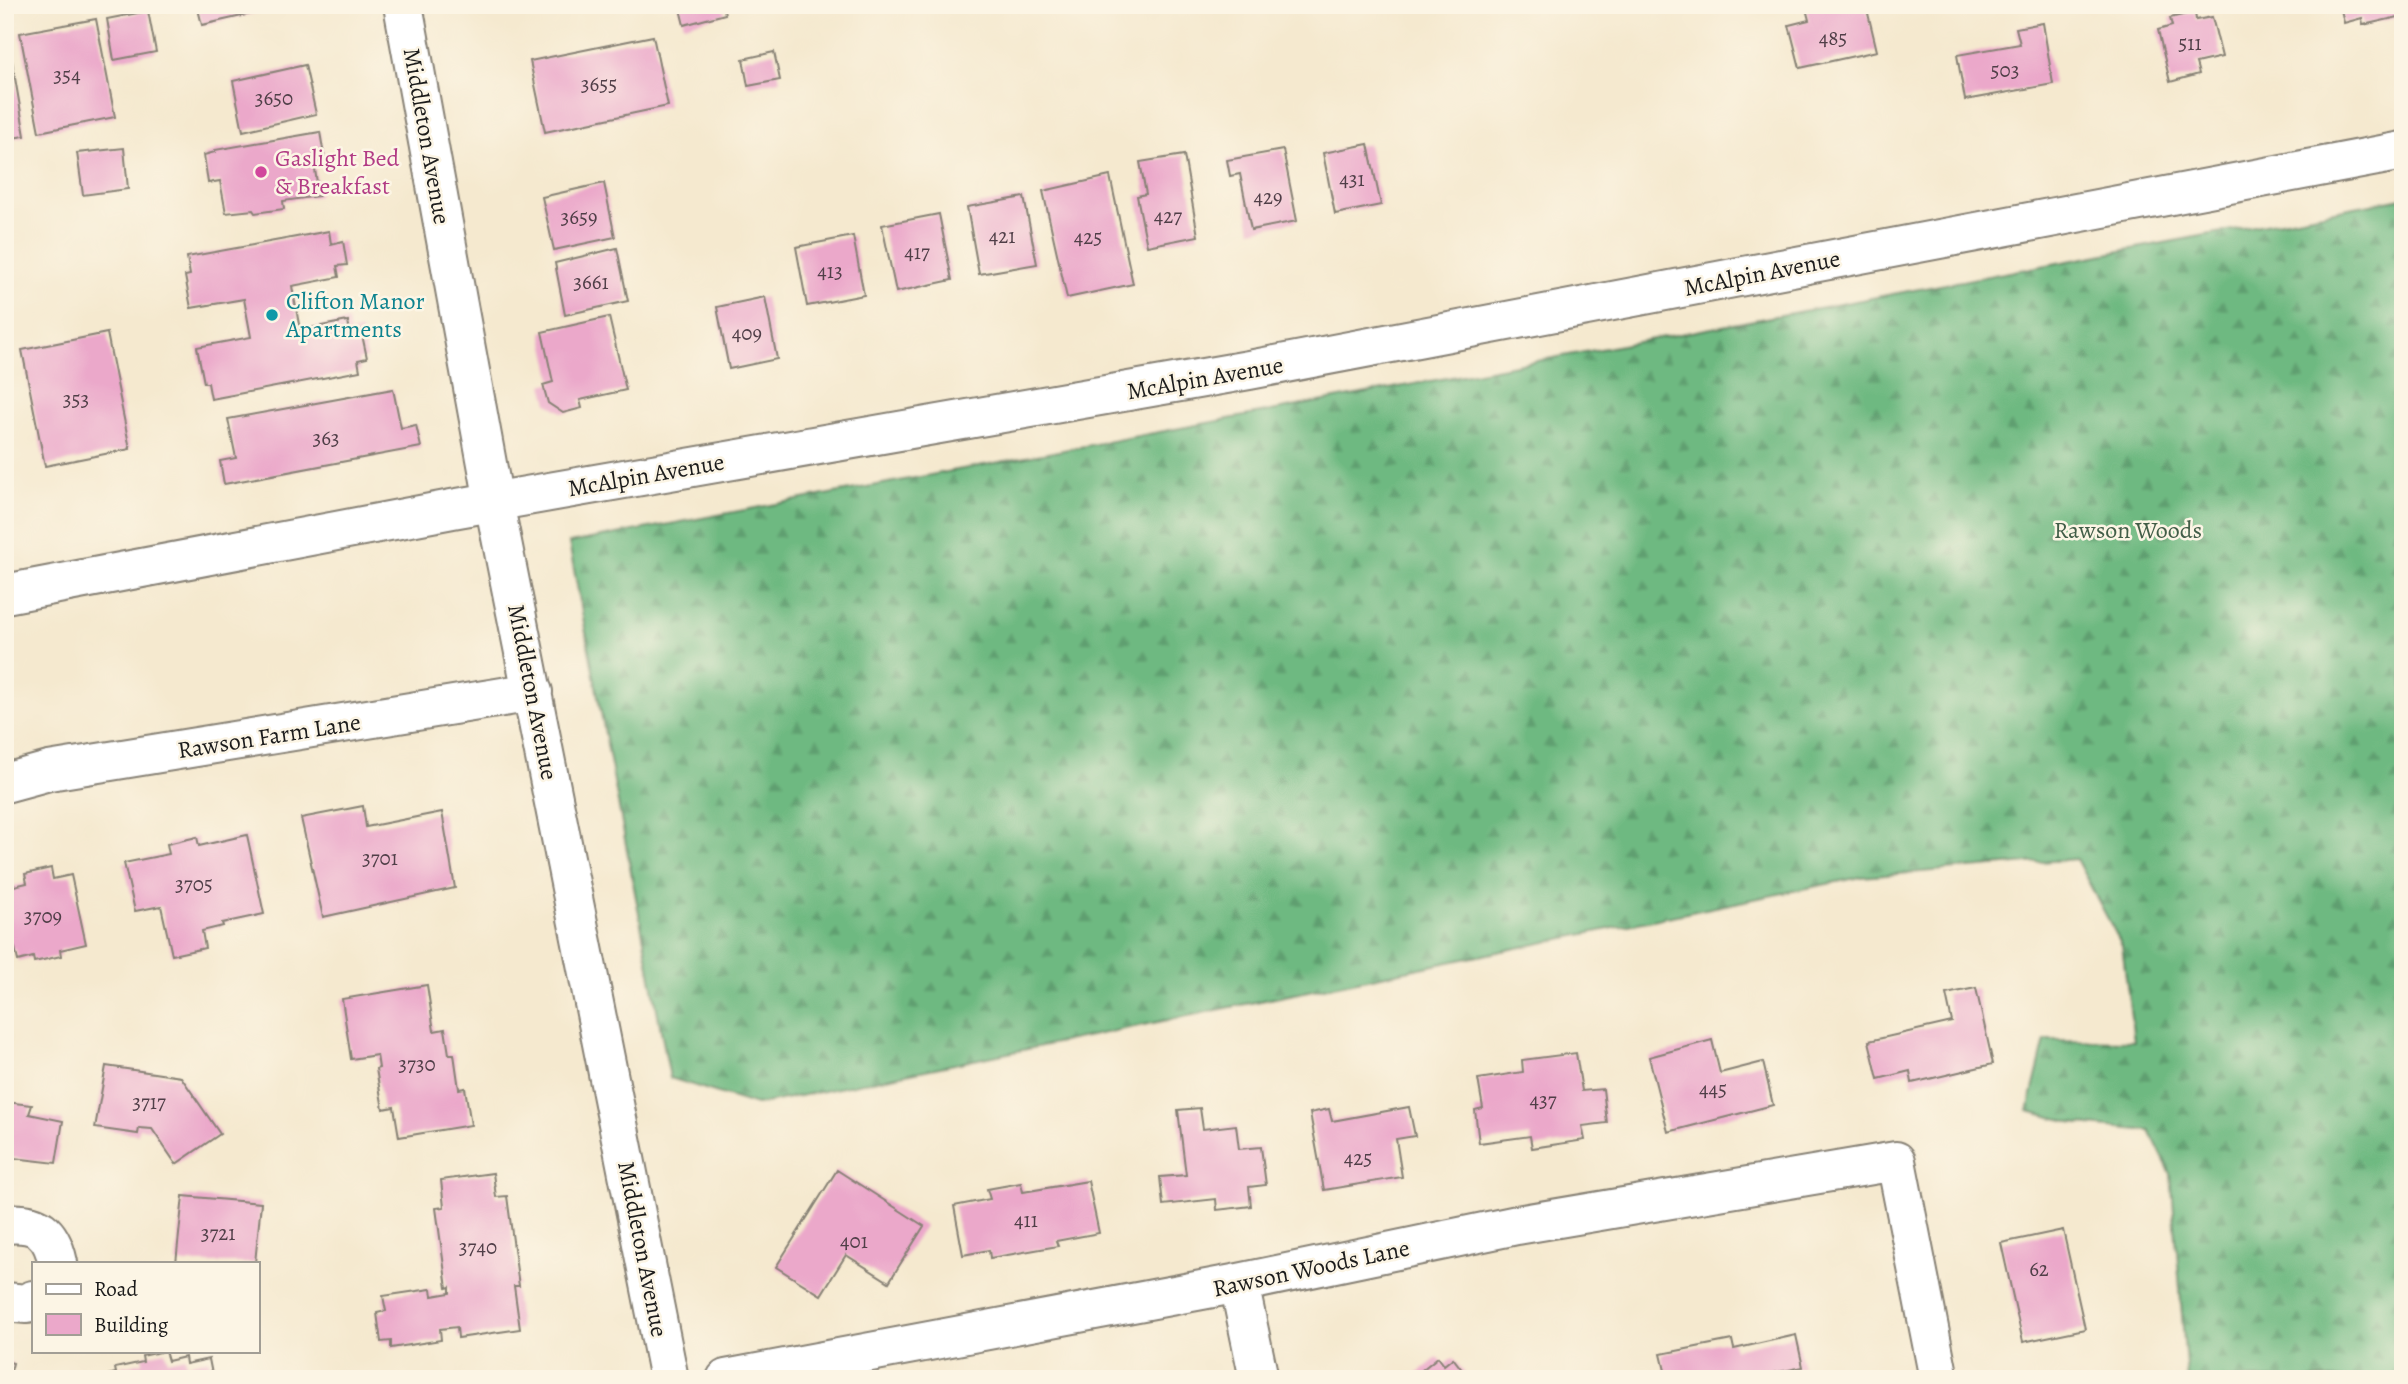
<svg xmlns="http://www.w3.org/2000/svg" width="2408" height="1384" font-family="Alegreya,serif">
	<style>
		.forest { fill: url(#forest-firs); stroke: #456a4e; stroke-width: 2 }
		.building { fill: #eba8ca }
		.lines { fill: none; stroke-linecap: round; stroke-linejoin: round }
		.minor-casing { stroke: #888276; stroke-width: 42 }
		.minor { stroke: #fff; stroke-width: 38 }
		.hotel-dot { fill: #d1479c; stroke: #fcf5e5; stroke-width: 2.5 }
		.culture-dot { fill: #0f9aa8; stroke: #fcf5e5; stroke-width: 2.5 }
		.labels { text-anchor: middle; stroke-width: 5; stroke-linejoin: round; paint-order: stroke }
		.number-label { font-size: 21px; fill: #503f48 }
		.street-label { font-size: 24px; fill: #1c1c1c; stroke: #fcf5e5 }
		.hotel-label { font-size: 24px; fill: #b23c85; stroke: #fcf5e5; text-anchor: start }
		.culture-label { font-size: 24px; fill: #0d838f; stroke: #fcf5e5; text-anchor: start }
		.park-label { font-size: 24px; fill: #425e48; stroke: #fcf5e5 }
	</style>
	<defs>
		<pattern id="forest-firs" width="22" height="20" patternUnits="userSpaceOnUse" patternTransform="scale(1.75)"><rect width="22" height="20" fill="#6eb981"/><path d="M5 1l3.5 6h-7zM16 11l3.5 6h-7z" fill="#5f9e6f"/></pattern>
	</defs>
	<rect width="100%" height="100%" fill="#fcf5e5"/>
	<filter id="ink" filterUnits="userSpaceOnUse"><feTurbulence type="fractalNoise" baseFrequency=".0143" numOctaves="2"/><feDisplacementMap in="SourceGraphic" scale="14" xChannelSelector="R" yChannelSelector="G"/><feConvolveMatrix kernelMatrix="1 2 1 2 8 2 1 2 1" color-interpolation-filters="sRGB"/></filter>
	<filter id="wash" filterUnits="userSpaceOnUse"><feTurbulence type="fractalNoise" baseFrequency=".00686" numOctaves="4" result="noise"/><feDisplacementMap in="SourceGraphic" scale="28" xChannelSelector="R" yChannelSelector="G"/><feGaussianBlur stdDeviation="1.57" result="paint"/><feColorMatrix in="noise" values="0 0 0 0 0 0 0 0 0 0 0 0 0 0 0 0 0 1.4 0 .05"/><feComposite in="paint" operator="in"/></filter>
	<g filter="url(#wash)">
		<rect width="100%" height="100%" fill="#f5e9cf"/>
		<path class="forest" d="M2403,198v1181h-216l-16,-205 -21,-43 -71,-7 -51,-13 17,-71 89,1 -12,-96 -46,-86 -215,18 -1105,228 -86,-27 -101,-535z"/>
		<g id="blocks">
			<path class="building" d="M197,5h89v1l-84,19z
				M679,5h44l2,9 -41,11z
				M1805,5h61l11,46 -77,17 -11,-43 20,-5z
				M2340,5h63v11l-40,9 -1,-7 -18,5z
				M148,11l8,41 -42,8 -7,-41z
				M2195,12l1,8 16,-3 10,40 -26,6 3,11 -29,8 -12,-52 14,-4 -2,-8z
				M96,19l19,98 -76,15 -19,-99z
				M2043,23l10,61 -88,16 -8,-45 63,-11 -4,-16z
				M653,36l15,70 -123,26 -15,-71z
				M10,49l15,87 -20,3v-89z
				M774,52l6,28 -32,6 -5,-27z
				M305,65l11,49 -73,17 -10,-50z
				M320,132l5,29 -11,2 5,33 -36,5 1,8 -29,4 -2,-3 -27,3 -6,-32 -12,2 -4,-28 11,-3v-2z
				M1368,144l13,61 -46,9 -12,-61z
				M124,148l4,41 -45,6 -6,-42z
				M1283,150l14,71 -46,9 -11,-56 -10,2 -3,-16z
				M1184,155l14,81 -51,10 -10,-50 9,-2 -6,-32z
				M1110,176l23,108 -66,14 -24,-107z
				M604,183l11,54 -61,13 -12,-53z
				M1024,197l13,67 -58,10 -12,-67z
				M939,214l13,66 -56,12 -14,-67z
				M329,231l2,13 12,-3 4,24 -10,1 2,11 -47,9 8,44 48,-9 2,11 11,-2 6,28 -9,2 2,11 -149,28 -3,-16h-4l-7,-36 54,-10 -7,-38 -53,9 -6,-32 5,-1 -3,-18z
				M853,236l11,59 -57,11 -11,-59z
				M617,248l11,53 -63,14 -10,-52z
				M765,297l12,62 -48,10 -12,-62z
				M609,317l17,73 -46,10 2,8 -19,5 -15,-10 -5,-18 10,-3 -11,-50z
				M107,333l23,116 -85,17 -23,-116z
				M393,389l8,39 15,-3 5,22 -197,37 -4,-23 16,-3 -8,-39z
				M363,806l3,21 76,-15 13,76 -132,29 -22,-99z
				M247,835l17,79 -42,9 1,3 -21,5 3,17 -33,7 -11,-49 -26,5 -11,-48 45,-9 -2,-10 30,-7 2,9z
				M51,868l2,11 18,-4 15,69 -26,6 1,6 -27,6 -1,-5 -15,4 -3,-13 -10,2v-62l22,-5 -2,-9z
				M427,985l7,46 11,-2 4,25h5l5,35 6,-1 6,37 -72,12 -5,-30 -11,2 -7,-40 3,-1 -2,-13 -26,4 -9,-60z
				M1976,988l17,76 -81,19 -2,-12 -32,8 -9,-38 83,-19 -6,-28z
				M1712,1040l8,33 43,-11 10,43 -105,27 -19,-75z
				M1576,1053l6,38 21,-2 4,34 -25,3 3,14 -53,8 -2,-12 -51,7 -4,-33 8,-2 -5,-29 45,-7 -1,-12z
				M106,1066l75,11 39,57 -44,30 -24,-35 -13,-1 -1,6 -43,-6z
				M5,1102l27,3 -3,9 34,7 -7,42 -51,-6z
				M1409,1107l6,29 -19,3 6,38 -78,13 -14,-77 19,-4 3,12z
				M1200,1108l3,21 33,-4 3,24 22,-2 5,38 -17,2 2,19 -34,4 -1,-11 -53,6 -3,-28 26,-2 -8,-65z
				M837,1170l87,56 -35,56 -43,-27 -25,40 -45,-28z
				M493,1173l3,24 11,-1 12,90h-5l6,43 -62,9 -1,-11 -17,2 1,11 -50,8v-7l-10,1 -4,-29 9,-2 -3,-15 48,-7 1,7 18,-3v-6l-3,1 -11,-80 8,-1 -3,-27z
				M1088,1181l11,52 -43,8 2,5 -68,12 -1,-8 -26,5 -9,-49 36,-7 -3,-10 34,-6 2,9z
				M183,1196l78,7 -6,60h-79z
				M2063,1230l22,99 -62,13 -22,-99z
				M1796,1335l7,32 -59,12h-77l-6,-25 71,-14 2,9z
				M165,1351l3,10 17,-4 1,7 23,-5 4,20h-109l-1,-3 13,-3 -1,-5 28,-6 -1,-6z
				M1438,1357l6,8 9,-7 16,21h-58z
				M5,1361l8,2 -4,16h-4z"/>
		</g>
	</g>
	<g filter="url(#ink)">
		<use href="#blocks" fill-opacity="0" stroke="#888276" stroke-width="2"/>
		<g class="lines">
			<g class="minor-casing">
				<path id="minor" d="M403,5l91,497 175,877
					M5,594l447,-85 797,-139 1154,-219
					M5,783l44,-12 484,-79
					M5,1224c33,-3 46,7 53,39
					M1239,1283l20,96
					M5,1302l22,2 6,-4
					M726,1379l513,-96 278,-58 379,-64 43,218"/>
			</g>
			<use href="#minor" class="minor"/>
		</g>
	</g>
	<circle class="hotel-dot" cx="261" cy="172" r="7"/>
	<circle class="culture-dot" cx="272" cy="315" r="7"/>
	<g class="labels">
		<g class="number-label">
			<text x="1833" y="45">485</text>
			<text x="2190" y="50">511</text>
			<text x="2005" y="77">503</text>
			<text x="67" y="82">354</text>
			<text x="599" y="91">3655</text>
			<text x="274" y="105">3650</text>
			<text x="1352" y="186">431</text>
			<text x="1268" y="204">429</text>
			<text x="1168" y="223">427</text>
			<text x="579" y="224">3659</text>
			<text x="1002" y="243">421</text>
			<text x="1088" y="244">425</text>
			<text x="917" y="259">417</text>
			<text x="830" y="278">413</text>
			<text x="591" y="289">3661</text>
			<text x="747" y="340">409</text>
			<text x="76" y="406">353</text>
			<text x="326" y="445">363</text>
			<text x="380" y="865">3701</text>
			<text x="194" y="891">3705</text>
			<text x="43" y="923">3709</text>
			<text x="417" y="1071">3730</text>
			<text x="1713" y="1096">445</text>
			<text x="1543" y="1107">437</text>
			<text x="149" y="1109">3717</text>
			<text x="1358" y="1165">425</text>
			<text x="1026" y="1227">411</text>
			<text x="218" y="1240">3721</text>
			<text x="854" y="1248">401</text>
			<text x="478" y="1254">3740</text>
			<text x="2039" y="1276">62</text>
		</g>
		<g class="street-label">
			<text transform="translate(427 136) rotate(80)" y="8">Middleton Avenue</text>
			<text transform="translate(1762 273) rotate(-11)" y="8">McAlpin Avenue</text>
			<text transform="translate(1205 378) rotate(-10)" y="8">McAlpin Avenue</text>
			<text transform="translate(646 475) rotate(-10)" y="8">McAlpin Avenue</text>
			<text transform="translate(533 692) rotate(79)" y="8">Middleton Avenue</text>
			<text transform="translate(269 736) rotate(-9)" y="8">Rawson Farm Lane</text>
			<text transform="translate(643 1249) rotate(79)" y="8">Middleton Avenue</text>
			<text transform="translate(1311 1268) rotate(-12)" y="8">Rawson Woods Lane</text>
		</g>
		<g class="hotel-label">
			<text x="275" y="166">Gaslight Bed<tspan x="275" dy="28">&amp; Breakfast</tspan></text>
		</g>
		<g class="culture-label">
			<text x="286" y="309">Clifton Manor<tspan x="286" dy="28">Apartments</tspan></text>
		</g>
		<g class="park-label">
			<text x="2128" y="538">Rawson Woods</text>
		</g>
	</g>
	<rect width="2408" height="1384" fill="none" stroke="#fcf5e5" stroke-width="28"/>
	<rect x="32" y="1262" width="228" height="91" fill="#fcf5e5" stroke="#a29e95" stroke-width="2"/>
	<rect x="46" y="1284" width="35" height="10" fill="#ffffff" stroke="#a29e95" stroke-width="2"/>
	<text x="94" y="1296" font-size="21" fill="#1c1c1c">Road</text>
	<rect x="46" y="1314" width="35" height="21" fill="#eba8ca" stroke="#a29e95" stroke-width="2"/>
	<text x="94" y="1332" font-size="21" fill="#1c1c1c">Building</text>
</svg>
